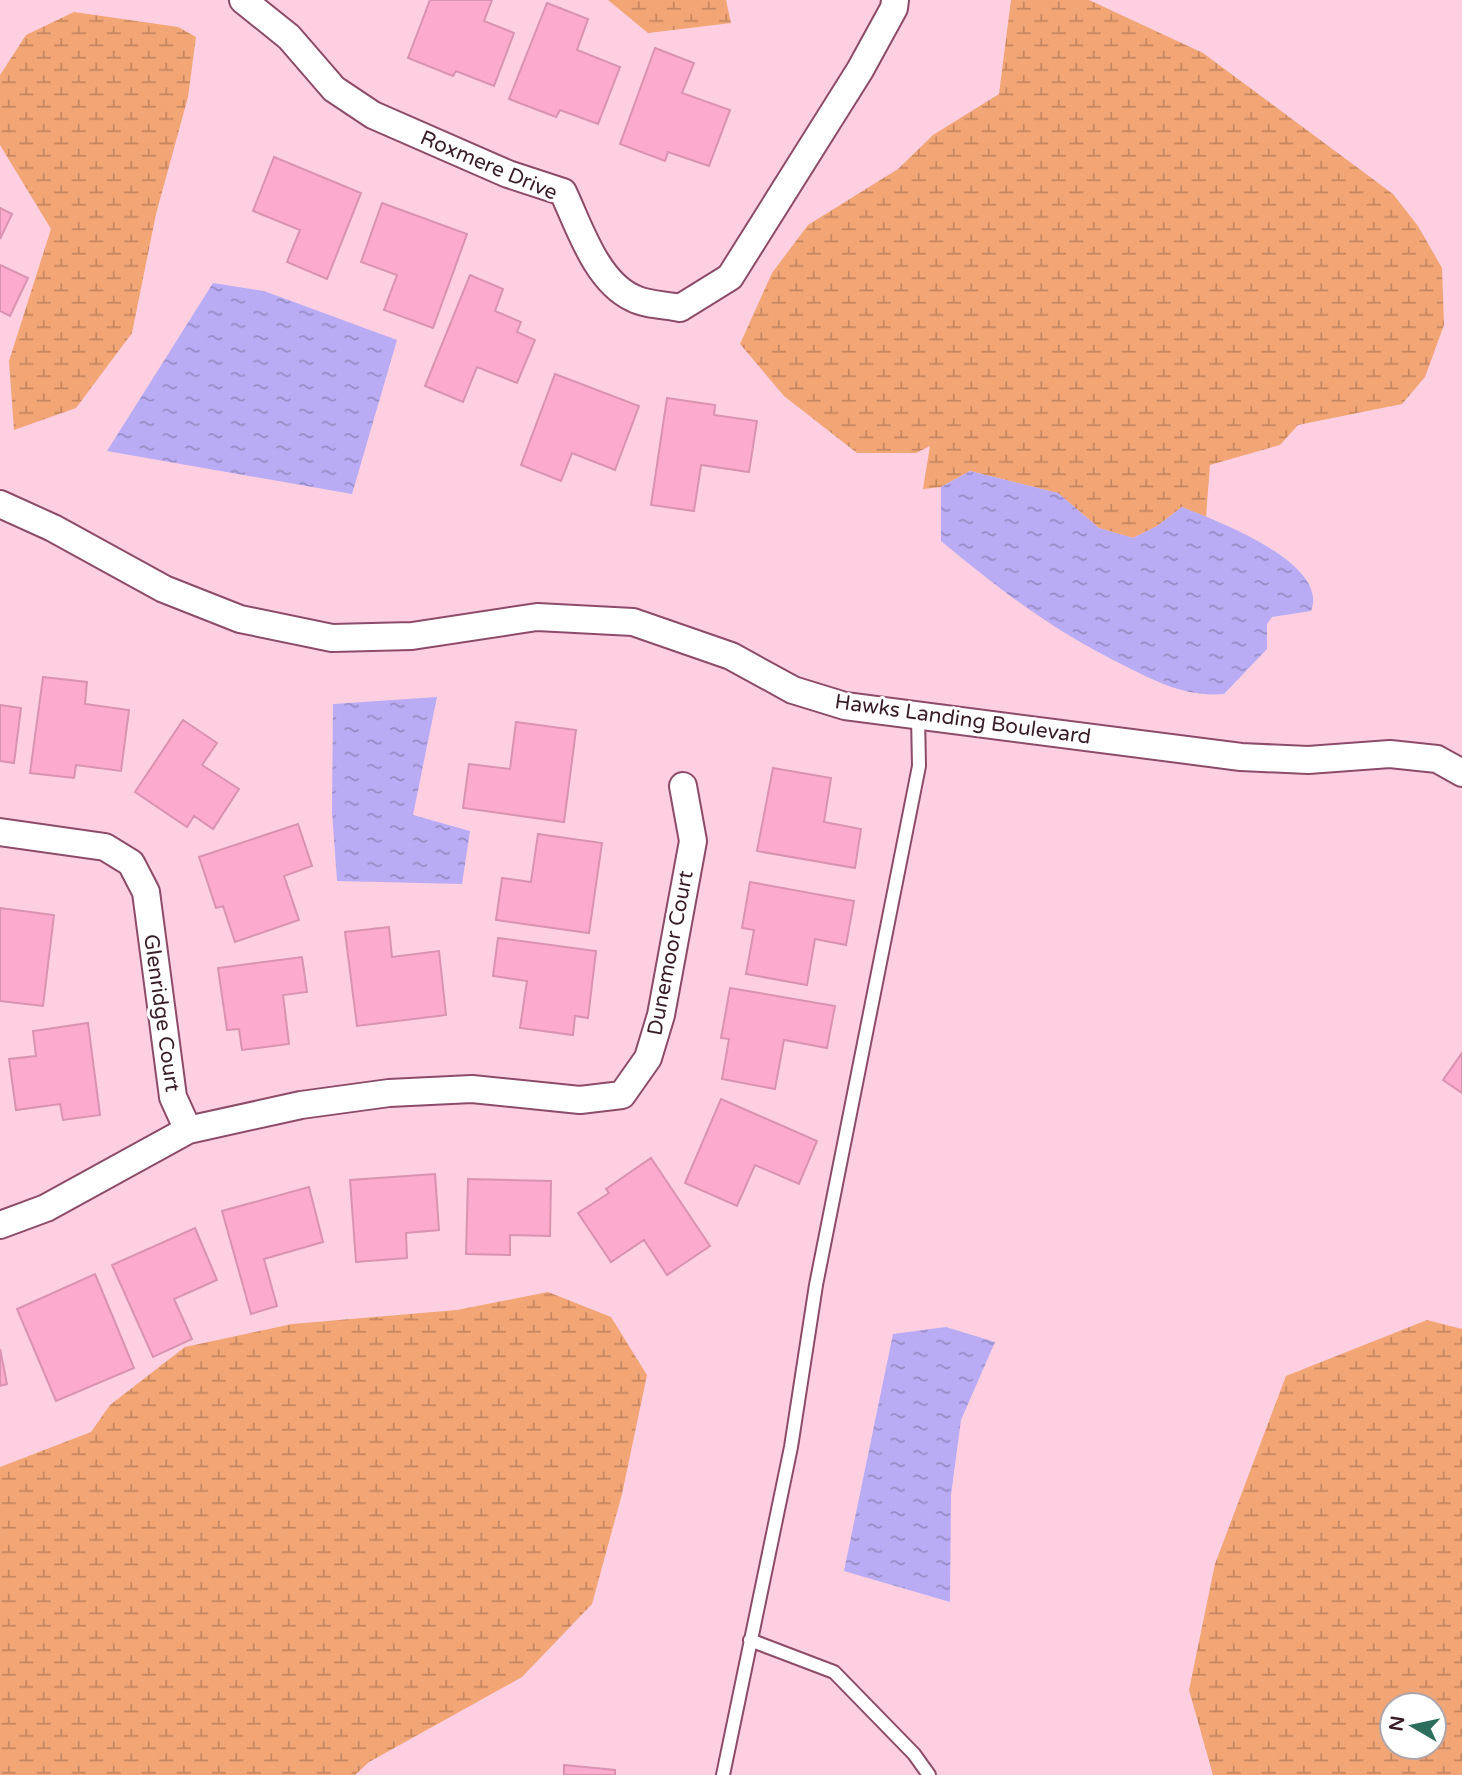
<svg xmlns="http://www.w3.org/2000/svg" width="1462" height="1775" font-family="'Varela Round',sans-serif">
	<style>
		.wetland { fill: url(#wetland-marsh); fill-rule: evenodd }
		.water { fill: url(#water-ripples) }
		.building { fill: #fcabce; stroke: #da92b1; stroke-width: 2 }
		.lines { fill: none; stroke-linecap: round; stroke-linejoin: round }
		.lane-casing { stroke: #8c4b68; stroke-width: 16 }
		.street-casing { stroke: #8c4b68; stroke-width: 30 }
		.lane { stroke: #fff; stroke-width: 12 }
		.street { stroke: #fff; stroke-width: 26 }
		.labels { text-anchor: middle; stroke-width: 6; stroke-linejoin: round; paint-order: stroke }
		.street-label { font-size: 21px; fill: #381d29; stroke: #fff }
	</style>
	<defs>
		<pattern id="wetland-marsh" width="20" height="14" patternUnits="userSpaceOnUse" patternTransform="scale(1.75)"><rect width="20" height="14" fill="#f2a575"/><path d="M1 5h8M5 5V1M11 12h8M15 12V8" fill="none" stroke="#c58660"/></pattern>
		<pattern id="water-ripples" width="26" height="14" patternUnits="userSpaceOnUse" patternTransform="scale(1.75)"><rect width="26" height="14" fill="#b9acf4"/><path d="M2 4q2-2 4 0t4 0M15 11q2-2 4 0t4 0" fill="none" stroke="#978bc6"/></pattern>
	</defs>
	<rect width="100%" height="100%" fill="#fdcfe1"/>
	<path class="wetland" d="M608,0h118l5,23 -83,10z
		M1011,0h78l114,53 190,141 25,32 24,42 2,57 -19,52 -23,27 -104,21 -18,20 -70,20 -4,52 -24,-10 -25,19 -24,12 -34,-10 -41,-35 -88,-22 -29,16 -18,2 7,-43 -14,7h-59l-73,-57 -44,-52 32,-71 36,-48 90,-56 35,-34 66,-41z
		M74,12l104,15 18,10 -8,60 -32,117 -24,119 -56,75 -62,22 -5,-69 42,-132 -51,-84v-70l26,-40z
		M548,1292l63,25 36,58 -25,119 -30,110 -70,73 -153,85 -14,13h-355v-308l91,-35 19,-27 75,-58 107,-23 165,-14z
		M1427,1320l35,9v446h-249l-24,-85 26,-126 71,-188zM1392,1705h42v42h-42z"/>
	<path class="water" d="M213,283l51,8 133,49 -45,154 -245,-43z
		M970,471l88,22 41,35 34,10 24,-12 25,-19c35,14 148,56 129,104l-39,6 -5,7v25l-43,45c-37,3 -65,-11 -97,-27 -74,-36 -123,-74 -186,-126v-54z
		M437,697l-24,118 57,16 -8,53 -125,-3 -5,-70 1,-107z
		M946,1327l49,15 -34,78 -10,75 -1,107 -106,-31 49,-237z"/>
	<path class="building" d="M430,0h62l-8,21 30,12 -20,53 -38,-15 -3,5 -45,-18z
		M547,3l41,16 -11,31 43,17 -22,57 -38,-14 -4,7 -47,-18z
		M655,48l39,15 -12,30 48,17 -21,56 -41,-14 -3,9 -45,-17z
		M274,157l87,36 -34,86 -40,-17 13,-32 -47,-19z
		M382,203l85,31 -34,94 -49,-18 13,-35 -36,-13z
		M0,208l12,6 -12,25z
		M0,265l28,13 -18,38 -10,-5z
		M470,275l33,14 -8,22 26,11 -4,10 18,8 -18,43 -40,-16 -14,35 -38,-16z
		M555,374l84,32 -24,64 -43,-17 -11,28 -40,-16z
		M667,398l48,7 -1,10 43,6 -8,51 -48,-7 -7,46 -43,-6z
		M43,677l44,5 -2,22 44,6 -8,61 -45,-6 -2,13 -44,-5z
		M0,705l21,3 -7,55 -14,-2z
		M183,720l34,23 -15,22 37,24 -26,40 -19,-13 -7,11 -52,-35z
		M516,722l60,8 -12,92 -101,-14 6,-44 41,5z
		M773,768l58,10 -7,44 37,7 -6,39 -98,-17z
		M298,824l14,42 -28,10 15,44 -64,22 -12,-36 -7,2 -17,-51z
		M538,834l64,9 -13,90 -93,-13 6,-42 29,4z
		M750,882l104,19 -8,44 -31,-6 -8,46 -61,-11 8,-44 -12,-2z
		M0,908l54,7 -11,91 -43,-5z
		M389,927l3,30 47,-6 7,64 -89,11 -12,-94z
		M498,938l98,13 -8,67 -13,-2 -2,19 -53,-7 7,-47 -34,-5z
		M302,957l5,35 -24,3 6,49 -47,6 -3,-21 -12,1 -9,-62z
		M730,988l105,18 -8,42 -43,-8 -9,49 -53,-10 7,-40 -8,-1z
		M88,1023l12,92 -37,5 -3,-16 -44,6 -7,-51 27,-3 -3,-25z
		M1462,1053v40l-19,-13z
		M721,1099l96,42 -18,43 -44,-19 -18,41 -52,-23z
		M651,1158l59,88 -43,29 -23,-35 -33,22 -33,-49 31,-20 -3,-4z
		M435,1174l4,56 -33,3 1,25 -51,4 -6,-82z
		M468,1179l83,2 -1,55 -40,-1v20l-44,-1z
		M309,1187l14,55 -59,17 13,47 -26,8 -29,-103z
		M195,1228l22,52 -43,19 18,40 -39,18 -41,-92z
		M95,1274l39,94 -78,33 -39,-92z
		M0,1349l7,35 -7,2z
		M564,1765l51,5v5h-51z"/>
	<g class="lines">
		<g class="lane-casing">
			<path id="lane" d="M750,1640l84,32 80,82 15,21
				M723,1775l68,-328 25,-162 103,-519 -1,-51"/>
		</g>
		<g class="street-casing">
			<path id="street" d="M243,0l46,37 45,52 39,26 135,59 55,18c16,34 33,89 70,106 13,7 33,7 47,10l50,-31 130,-207 34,-62 1,-8
				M0,504l53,24 111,61 76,30 92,19 80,-2 125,-19 96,5 98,34 62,34 52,16 396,51 67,3 82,-6 47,5 25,14
				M0,832l105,15 26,16 15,29 27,205 15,33
				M0,1225l46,-17 142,-78 113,-25 88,-12 83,-4 108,11 42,-5 26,-37 13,-43 32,-174 -10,-55"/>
		</g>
		<use href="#lane" class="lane"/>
		<use href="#street" class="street"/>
	</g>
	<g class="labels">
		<g class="street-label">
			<text transform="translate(489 165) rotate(23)" y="7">Roxmere Drive</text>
			<text transform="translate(963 719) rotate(8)" y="7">Hawks Landing Boulevard</text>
			<text transform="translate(670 953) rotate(-79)" y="7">Dunemoor Court</text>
			<text transform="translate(162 1013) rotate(82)" y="7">Glenridge Court</text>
		</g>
	</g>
	<g transform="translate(1413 1726) rotate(279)"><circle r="33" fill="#ffffff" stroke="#afa5a9" stroke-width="2"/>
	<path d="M0-5L12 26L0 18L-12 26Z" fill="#2d6d5c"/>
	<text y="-10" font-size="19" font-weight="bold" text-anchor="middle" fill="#381d29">N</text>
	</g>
</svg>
